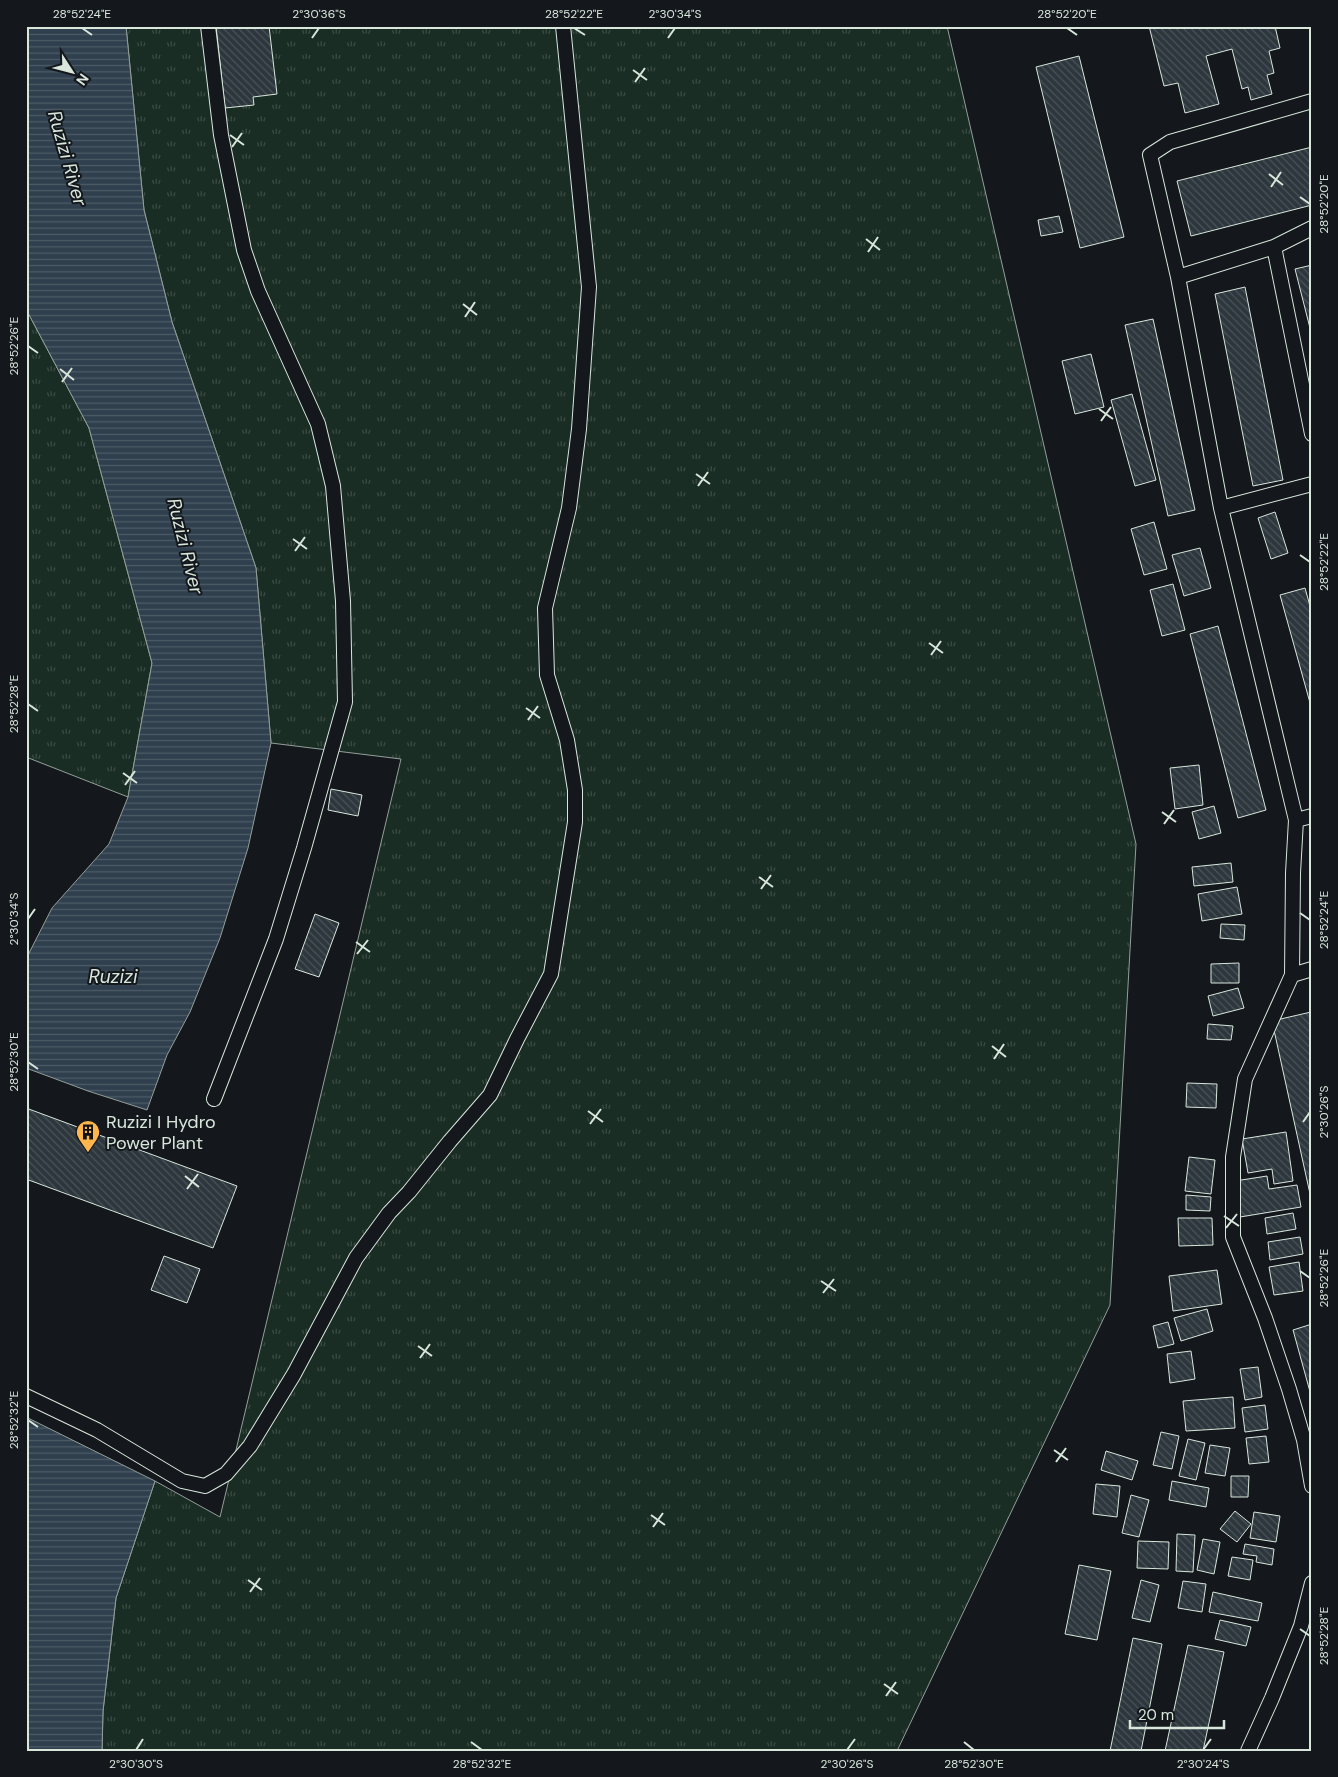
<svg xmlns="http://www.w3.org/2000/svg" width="1338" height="1777" font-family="'DM Sans',sans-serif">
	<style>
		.grass { fill: url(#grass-tufts); stroke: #939e99 }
		.water { fill: url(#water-rules); stroke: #939e99 }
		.building { fill: url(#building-back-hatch); stroke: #d8e6dc }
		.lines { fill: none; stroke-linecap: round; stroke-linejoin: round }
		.lane-casing { stroke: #d8e6dc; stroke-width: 16 }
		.lane { stroke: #14181c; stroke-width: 14 }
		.ticks { fill: none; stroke: #d8e6dc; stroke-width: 2 }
		.labels { text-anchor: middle; stroke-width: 4; stroke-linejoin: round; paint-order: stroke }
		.poi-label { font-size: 18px; fill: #d8e6dc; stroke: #14181c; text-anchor: start }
		.water-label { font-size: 19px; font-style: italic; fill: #d8e6dc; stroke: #14181c }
		.neatline { fill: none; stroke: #d8e6dc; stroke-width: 2 }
		.ticks-label { font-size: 12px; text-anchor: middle; fill: #d8e6dc }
	</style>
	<defs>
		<pattern id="grass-tufts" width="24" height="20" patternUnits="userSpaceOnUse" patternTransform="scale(1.25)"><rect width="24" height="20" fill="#1a2d24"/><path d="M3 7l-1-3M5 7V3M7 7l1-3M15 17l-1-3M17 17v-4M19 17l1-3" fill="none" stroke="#3b4b43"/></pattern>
		<pattern id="water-rules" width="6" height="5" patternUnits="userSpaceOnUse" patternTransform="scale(1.25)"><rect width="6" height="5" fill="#2f3f4d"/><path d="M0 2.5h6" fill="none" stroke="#4c5b66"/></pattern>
		<pattern id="building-back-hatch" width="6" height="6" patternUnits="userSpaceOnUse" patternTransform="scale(1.25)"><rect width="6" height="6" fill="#2c363c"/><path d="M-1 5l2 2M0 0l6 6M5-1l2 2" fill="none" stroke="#4a5358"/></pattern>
	</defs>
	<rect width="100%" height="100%" fill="#14181c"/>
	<path class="grass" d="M126,26h821l189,818 -26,461 -213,446h-795l1,-40 13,-113 39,-117 65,36 181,-758 -130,-16 -15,-175 -84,-246 -28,-112z
		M26,309l63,119 63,235 -24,134 -102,-40z"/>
	<path class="water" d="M26,26h100l18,184 28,112 84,246 15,175 -23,105 -28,90 -30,74 -23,43 -20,55 -59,-19 -62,-23v-109l26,-51 57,-64 19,-47 24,-134 -63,-235 -63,-119z
		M26,1417l129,64 -39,117 -13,113 -1,40h-76z"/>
	<path class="building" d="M216,26h53l8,68 -24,3 1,8 -29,3z
		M1149,26h126l5,22 -11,3 5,22 -7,2 5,19 -21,6 -3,-13 -6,2 -10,-40 -26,7 13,48 -34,9 -7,-30 -14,3z
		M1079,56l45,181 -44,11 -44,-181z
		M1312,147v58l-121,31 -14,-55z
		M1059,216l4,16 -22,4 -3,-16z
		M1312,265v71l-17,-67z
		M1245,287l38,193 -30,6 -38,-192z
		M1153,319l42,191 -27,6 -43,-191z
		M1091,354l13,53 -29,7 -13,-53z
		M1132,394l24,86 -21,6 -24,-86z
		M1275,512l13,41 -17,6 -13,-41z
		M1154,522l13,47 -23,6 -13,-46z
		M1200,548l11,40 -27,8 -12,-41z
		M1173,584l12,46 -23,6 -12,-46z
		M1305,588l7,25v97l-32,-115z
		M1218,626l48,184 -28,8 -48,-184z
		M1199,765l4,40 -28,4 -5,-41z
		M331,789l31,6 -4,21 -30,-6z
		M1214,806l7,27 -22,6 -7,-27z
		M1231,863l2,19 -39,4 -2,-19z
		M1237,887l5,27 -40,7 -4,-27z
		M315,914l24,9 -20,54 -24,-8z
		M1221,924l24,1 -1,15 -24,-2z
		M1239,963v20h-28v-19z
		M1238,988l6,20 -31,8 -5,-20z
		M1311,1012l1,1v190l-40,-182z
		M1208,1024l25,2 -2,14 -24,-1z
		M1187,1083l30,1 -1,24 -30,-1z
		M26,1108l211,78 -24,62 -187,-69z
		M1286,1132l7,49 -19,3 -2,-15 -24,4 -6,-34z
		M1189,1157l26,3 -4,34 -26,-3z
		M1267,1176l2,13 28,-4 4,22 -61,10 -5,-36z
		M1186,1195l25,2 -1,14 -24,-1z
		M1293,1213l3,16 -29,5 -2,-16z
		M1178,1218h34l1,27 -34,1z
		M1300,1237l3,17 -33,6 -2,-18z
		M164,1256l36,13 -13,34 -36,-13z
		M1299,1262l4,29 -29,4 -5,-28z
		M1217,1270l5,34 -49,7 -4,-35z
		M1207,1309l6,22 -32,10 -7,-23z
		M1168,1322l6,22 -16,4 -5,-22z
		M1312,1324v75l-19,-69z
		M1191,1351l4,28 -25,4 -3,-29z
		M1258,1367l4,30 -17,3 -5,-31z
		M1233,1397l2,31 -49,3 -3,-30z
		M1265,1405l3,24 -23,3 -3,-24z
		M1161,1432l18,4 -7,33 -19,-4z
		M1266,1436l3,26 -20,2 -3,-26z
		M1188,1439l17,4 -9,37 -17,-4z
		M1210,1445l20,3 -5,28 -20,-3z
		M1106,1451l32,10 -6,19 -31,-10z
		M1231,1476h18l-1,21h-17z
		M1172,1481l37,7 -3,19 -37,-7z
		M1096,1484l24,2 -3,31 -24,-3z
		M1131,1495l18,5 -10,37 -17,-4z
		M1235,1511l16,13 -14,18 -17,-13z
		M1254,1512l26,4 -4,26 -26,-4z
		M1177,1534l18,1 -2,37 -17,-1z
		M1203,1539l17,3 -6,32 -17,-4z
		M1138,1541l31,1 -1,27 -31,-1z
		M1245,1544l29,5 -2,16 -16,-3 1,-6 -14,-2z
		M1232,1557l21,3 -3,20 -22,-4z
		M1079,1565l32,6 -14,69 -32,-6z
		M1141,1580l18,5 -9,37 -18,-4z
		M1183,1581l23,3 -4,28 -24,-4z
		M1213,1592l49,11 -4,18 -49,-9z
		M1220,1620l31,7 -5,19 -31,-7z
		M1133,1638l29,6 -21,107h-31z
		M1188,1645l36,7 -21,99h-38z"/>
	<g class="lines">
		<g class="lane-casing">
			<path id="lane" d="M208,26l13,109 23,115 14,41 60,133 15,62 10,115 2,101 -41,146 -28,91 -62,160
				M1312,228l-38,19 -96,30 43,231 75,312 -3,53 -1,102 -47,104 -12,78v80l32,81 24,71 15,51 8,46
				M1274,247l38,187
				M1178,277l-28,-122 20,-13 142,-41
				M1221,508l91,-24
				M1296,820l16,-4
				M1292,975l20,-6
				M26,1396l71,34 85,51 23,5 21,-12 24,-28 44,-72 62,-116 33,-45 20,-21 41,-51 40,-46 27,-56 34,-65 24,-152v-32l-8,-50 -20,-65 -2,-67 24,-100 10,-79 10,-142 -26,-261
				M1248,1751l24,-53 29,-72 11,-43"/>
		</g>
		<use href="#lane" class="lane"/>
	</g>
	<path class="ticks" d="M82,28l10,7M574,28l11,7M1067,28l10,7M312,38l7,-10M668,38l7,-10M633,70l14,10M635,82l10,-14M230,135l14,10M232,147l10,-14M1269,174l14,11M1271,187l10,-15M1300,197l10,7M866,239l14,11M868,252l10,-15M463,304l14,11M465,317l10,-15M28,346l10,7M60,369l14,11M62,382l10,-14M1099,409l14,10M1101,421l10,-14M696,474l14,10M698,486l10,-14M293,539l14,10M295,551l10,-14M1300,555l10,7M929,643l14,10M931,655l10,-14M28,704l10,7M526,708l14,10M528,720l10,-14M123,773l14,10M125,785l10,-14M1162,812l14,10M1164,824l10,-14M759,877l14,10M761,889l10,-14M1300,913l10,7M28,919l7,-10M356,942l14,10M357,954l11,-14M992,1046l14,11M994,1059l10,-15M28,1062l10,7M588,1111l15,11M1303,1122l7,-10M590,1124l11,-15M185,1176l14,11M187,1189l11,-15M1224,1216l15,10M1226,1228l11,-14M1300,1271l10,7M821,1281l15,10M823,1293l11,-14M418,1346l14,10M420,1358l10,-14M28,1420l10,7M1054,1450l14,10M1056,1462l10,-14M651,1515l14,10M653,1527l10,-14M248,1580l14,10M250,1592l10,-14M1300,1629l10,7M884,1684l14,10M886,1696l10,-14M471,1742l11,8M964,1742l10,8M136,1750l7,-11M847,1750l8,-11M1203,1750l8,-11"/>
	<defs>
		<g id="building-pin" transform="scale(1.25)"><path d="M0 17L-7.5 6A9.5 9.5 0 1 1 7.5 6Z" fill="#ffb74d" stroke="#14181c"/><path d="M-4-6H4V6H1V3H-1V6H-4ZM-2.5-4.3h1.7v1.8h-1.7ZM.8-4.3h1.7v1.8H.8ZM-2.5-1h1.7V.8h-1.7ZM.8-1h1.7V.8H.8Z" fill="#111"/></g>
	</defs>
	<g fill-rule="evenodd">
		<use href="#building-pin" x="88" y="1132"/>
	</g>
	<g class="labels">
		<g class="poi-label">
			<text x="106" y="1128">Ruzizi I Hydro<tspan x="106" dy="21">Power Plant</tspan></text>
		</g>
		<g class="water-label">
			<text transform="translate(68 158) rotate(74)" y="7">Ruzizi River</text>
			<text transform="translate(186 546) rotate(76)" y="7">Ruzizi River</text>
			<text x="113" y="983">Ruzizi</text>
		</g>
	</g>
	<rect width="1338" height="1777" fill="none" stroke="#14181c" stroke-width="55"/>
	<g transform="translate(72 72) rotate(126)" stroke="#14181c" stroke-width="4" paint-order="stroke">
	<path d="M0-4L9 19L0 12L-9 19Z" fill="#d8e6dc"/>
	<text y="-8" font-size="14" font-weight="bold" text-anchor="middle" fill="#d8e6dc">N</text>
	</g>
	<path d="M1130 1720v8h94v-8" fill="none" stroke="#d8e6dc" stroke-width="2.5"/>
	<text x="1138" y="1720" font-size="15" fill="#d8e6dc" stroke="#14181c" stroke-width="4" paint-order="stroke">20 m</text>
	<rect x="28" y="28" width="1282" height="1722" class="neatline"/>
	<g class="ticks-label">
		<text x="82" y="18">28°52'24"E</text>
		<text x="319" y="18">2°30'36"S</text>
		<text x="574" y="18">28°52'22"E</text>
		<text x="675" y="18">2°30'34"S</text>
		<text x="1067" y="18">28°52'20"E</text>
		<text transform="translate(1324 204) rotate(-90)" y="4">28°52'20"E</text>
		<text transform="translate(14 346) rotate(-90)" y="4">28°52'26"E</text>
		<text transform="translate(1324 562) rotate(-90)" y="4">28°52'22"E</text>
		<text transform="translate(14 704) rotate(-90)" y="4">28°52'28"E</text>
		<text transform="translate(14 919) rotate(-90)" y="4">2°30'34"S</text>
		<text transform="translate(1324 920) rotate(-90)" y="4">28°52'24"E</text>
		<text transform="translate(14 1062) rotate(-90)" y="4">28°52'30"E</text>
		<text transform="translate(1324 1112) rotate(-90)" y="4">2°30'26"S</text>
		<text transform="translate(1324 1278) rotate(-90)" y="4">28°52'26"E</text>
		<text transform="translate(14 1420) rotate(-90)" y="4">28°52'32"E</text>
		<text transform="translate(1324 1636) rotate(-90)" y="4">28°52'28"E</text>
		<text x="136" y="1768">2°30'30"S</text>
		<text x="482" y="1768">28°52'32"E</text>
		<text x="847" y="1768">2°30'26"S</text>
		<text x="974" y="1768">28°52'30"E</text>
		<text x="1203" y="1768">2°30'24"S</text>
	</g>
</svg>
